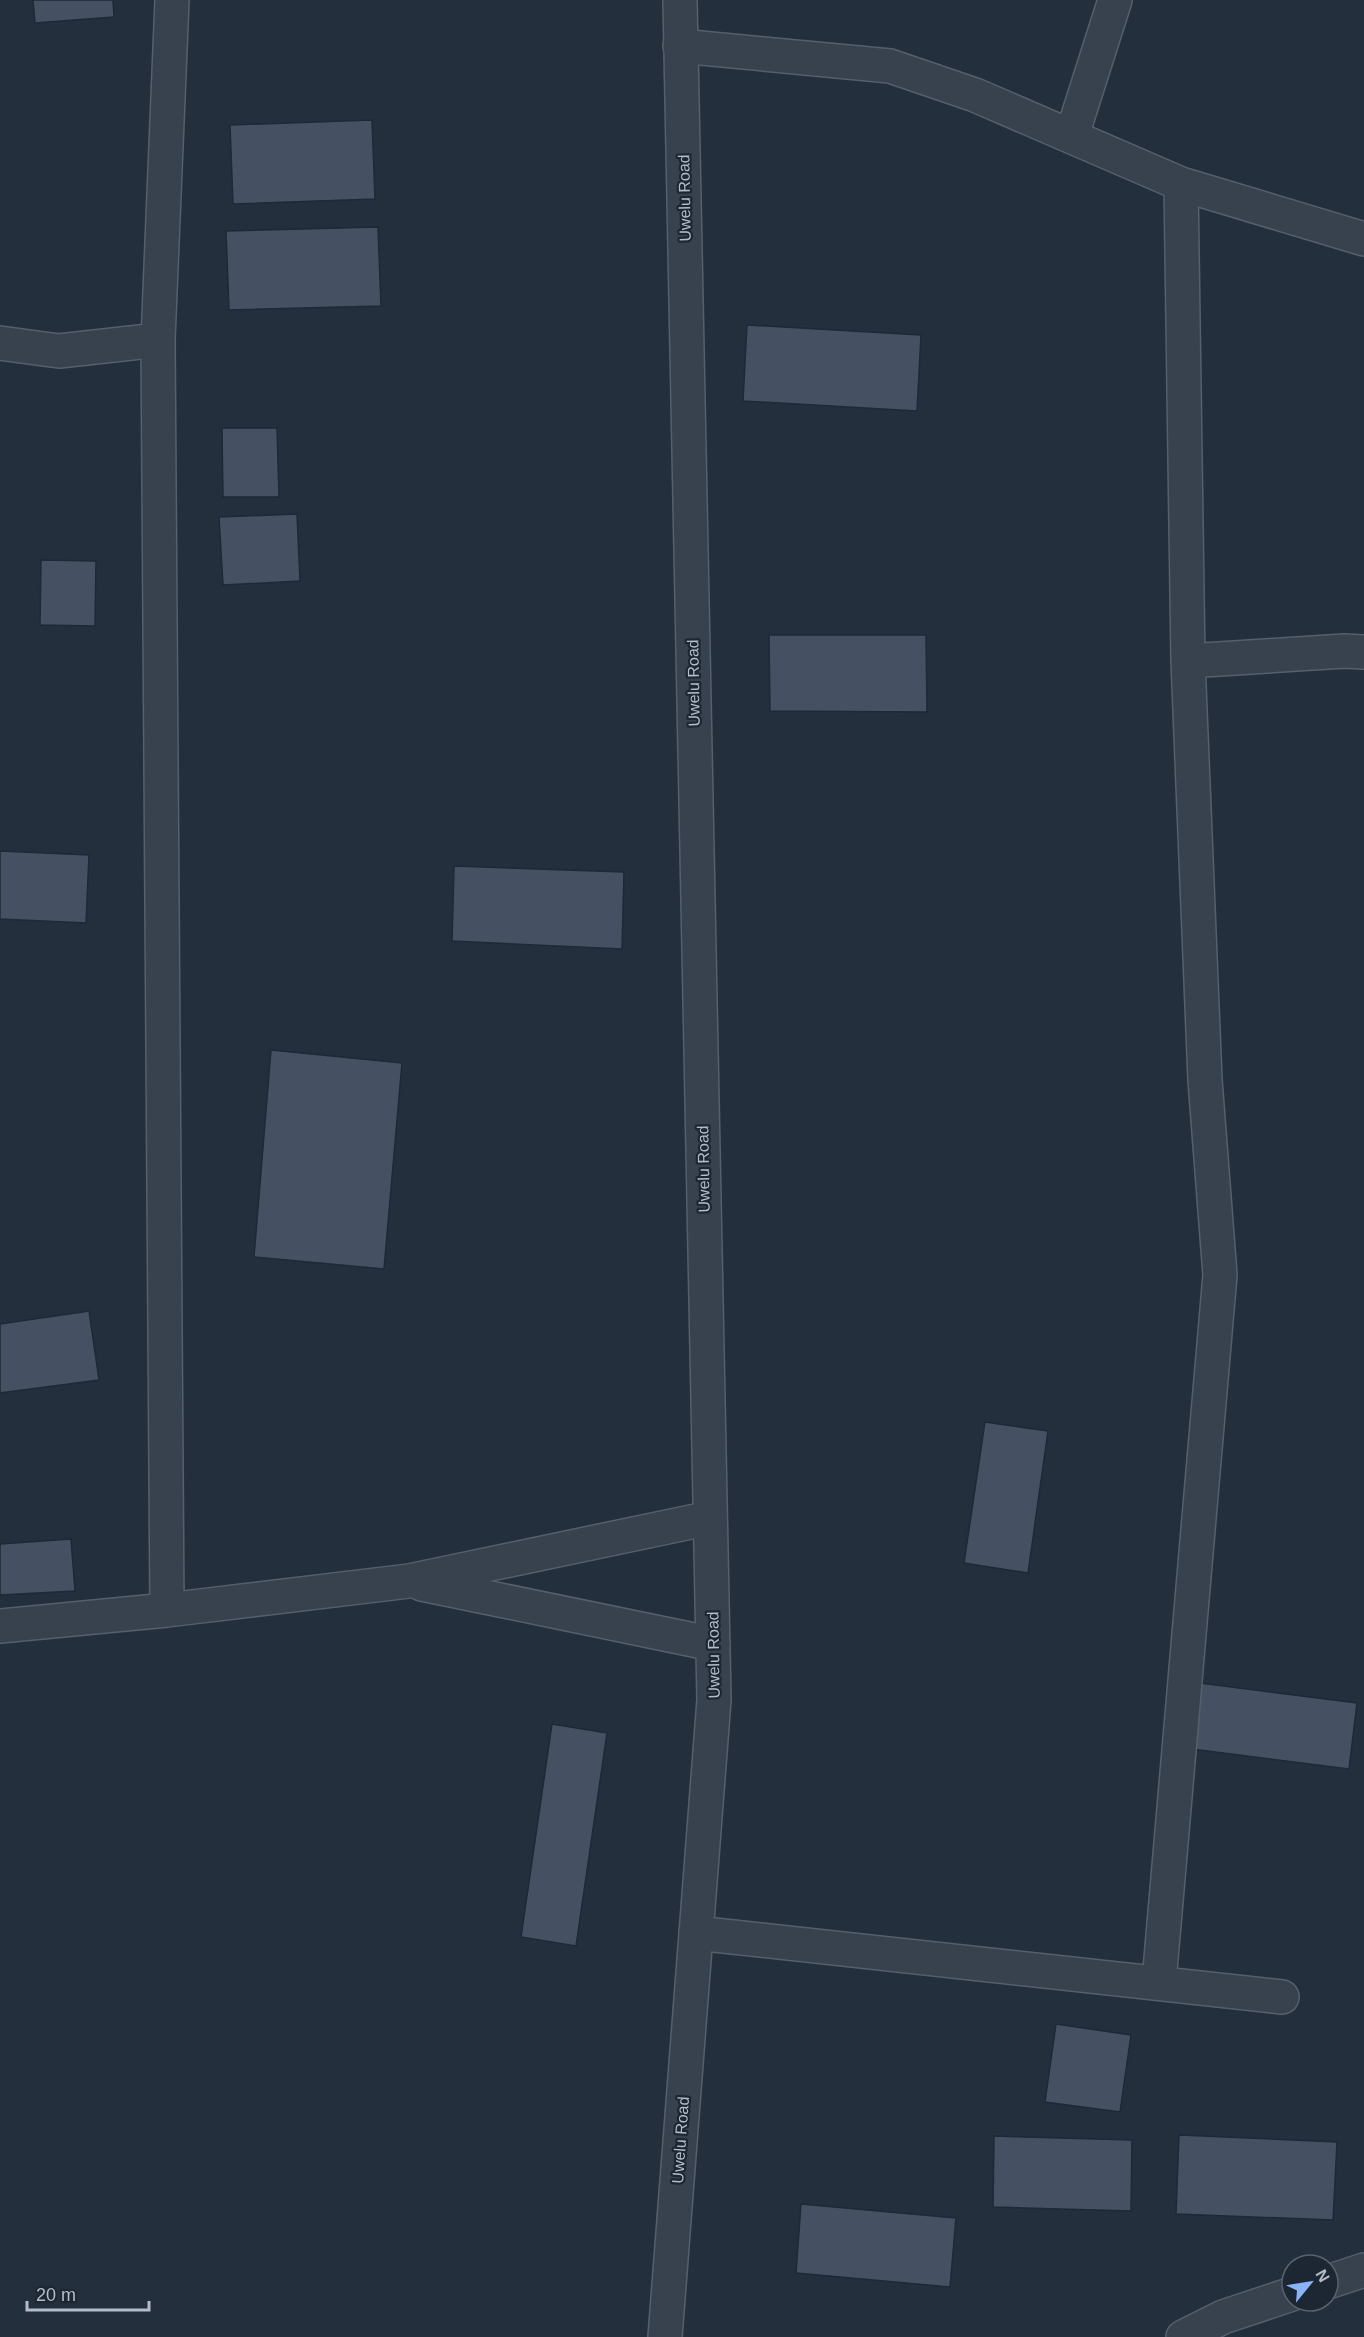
<svg xmlns="http://www.w3.org/2000/svg" width="1364" height="2337" font-family="Helvetica,sans-serif">
	<style>
		.building { fill: #455162; stroke: #1f2835; stroke-width: 1.5 }
		.lines { fill: none; stroke-linecap: round; stroke-linejoin: round }
		.minor-casing { stroke: #565f6c; stroke-width: 36 }
		.tertiary-casing { stroke: #565f6c; stroke-width: 36 }
		.minor { stroke: #38414e; stroke-width: 33 }
		.tertiary { stroke: #38414e; stroke-width: 33 }
		.labels { text-anchor: middle; stroke-width: 4.5; stroke-linejoin: round; paint-order: stroke }
		.street-label { font-size: 16px; fill: #b4bcc9; stroke: #1d2633 }
	</style>
	<rect width="100%" height="100%" fill="#242f3e"/>
	<path class="building" d="M33,0h80l1,17 -79,6z
		M372,120l3,79 -142,5 -3,-79z
		M378,227l3,79 -152,4 -3,-79z
		M747,325l174,10 -4,76 -174,-10z
		M222,428h55l2,69h-56z
		M297,514l3,67 -77,4 -4,-68z
		M41,560l55,1 -1,65 -55,-1z
		M769,635h157l1,77 -157,-1z
		M0,851l89,4 -3,68 -86,-4z
		M454,866l170,6 -2,77 -170,-8z
		M271,1050l131,13 -18,206 -130,-12z
		M89,1311l10,69 -99,13v-69z
		M985,1422l63,9 -20,142 -64,-10z
		M71,1539l4,52 -75,4v-51z
		M1200,1683l157,20 -8,66 -157,-20z
		M552,1724l55,9 -31,213 -55,-9z
		M1056,2024l75,11 -11,77 -75,-10z
		M1179,2135l158,7 -4,78 -157,-6z
		M994,2136l138,4 -1,71 -138,-4z
		M801,2204l155,14 -6,69 -154,-14z"/>
	<g class="lines">
		<g class="minor-casing">
			<path id="minor" d="M680,46l210,20 85,29 206,89 183,55
				M1072,135l43,-135
				M158,340l14,-340
				M0,343l59,8 99,-11 9,1270
				M1188,661l156,-10 20,1
				M422,1584l291,60
				M0,1626l167,-16 242,-29 301,-63
				M696,1933l586,64
				M1159,1982l61,-707 -15,-195 -17,-419 -7,-477
				M1328,2282l36,-12
				M1183,2337l40,-20 69,-23"/>
		</g>
		<g class="tertiary-casing">
			<path id="tertiary" d="M665,2337l49,-637 -34,-1700"/>
		</g>
		<use href="#minor" class="minor"/>
		<use href="#tertiary" class="tertiary"/>
	</g>
	<g class="labels">
		<g class="street-label">
			<text transform="translate(684 198) rotate(-91)" y="6">Uwelu Road</text>
			<text transform="translate(693 683) rotate(-91)" y="6">Uwelu Road</text>
			<text transform="translate(703 1169) rotate(-91)" y="6">Uwelu Road</text>
			<text transform="translate(713 1655) rotate(-91)" y="6">Uwelu Road</text>
			<text transform="translate(680 2140) rotate(-86)" y="6">Uwelu Road</text>
		</g>
	</g>
	<g transform="translate(1310 2283) rotate(60)"><circle r="28" fill="#1d2633" stroke="#59626f" stroke-width="1.5"/>
	<path d="M0-4.5L10 22L0 15L-10 22Z" fill="#8ab4f8"/>
	<text y="-9" font-size="16" font-weight="bold" text-anchor="middle" fill="#b4bcc9">N</text>
	</g>
	<path d="M27 2301v9h122v-9" fill="none" stroke="#b4bcc9" stroke-width="3"/>
	<text x="36" y="2301" font-size="18" fill="#b4bcc9" stroke="#1d2633" stroke-width="4.5" paint-order="stroke">20 m</text>
</svg>
